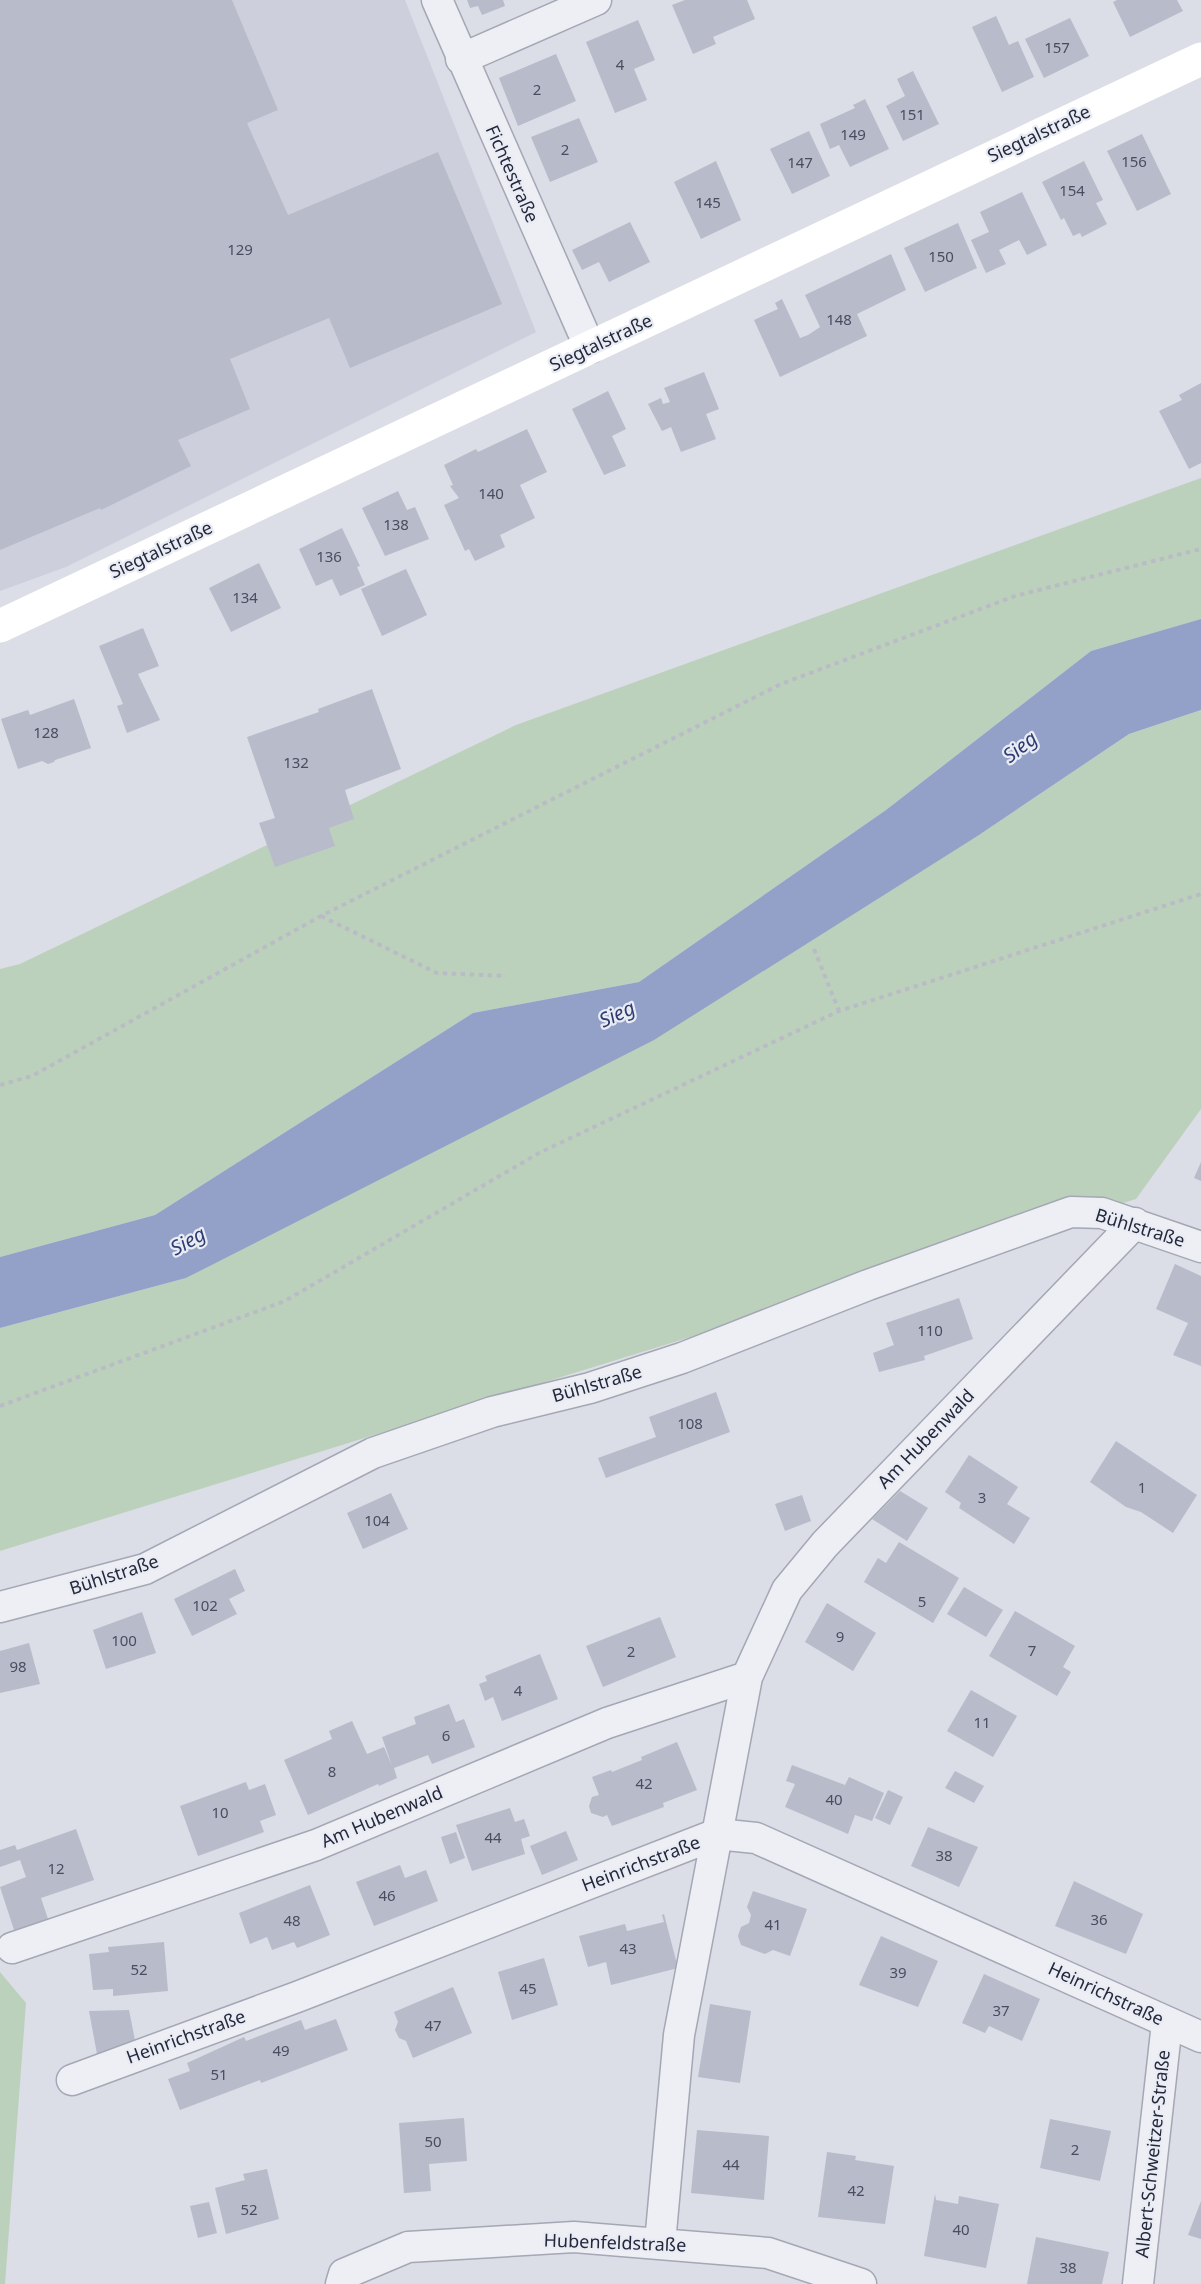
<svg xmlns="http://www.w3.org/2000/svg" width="1201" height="2284" font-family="'Noto Sans',sans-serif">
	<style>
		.built { fill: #cdcfdc }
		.green { fill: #bcd1bc }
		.water { fill: #93a1c9 }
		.building { fill: #b8bbca }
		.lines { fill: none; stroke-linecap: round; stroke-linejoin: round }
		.minor-casing { stroke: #a4a7b4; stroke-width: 33 }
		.path { stroke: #b9bbc5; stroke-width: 4; stroke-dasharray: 4.5 4.5; stroke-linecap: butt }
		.minor { stroke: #eeeff5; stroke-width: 30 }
		.secondary { stroke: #fff; stroke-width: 33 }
		.labels { text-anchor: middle; stroke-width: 4.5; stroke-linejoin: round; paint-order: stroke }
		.number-label { font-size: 15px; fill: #494d60 }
		.street-label { font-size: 18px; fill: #24283d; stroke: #eaecf4 }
		.water-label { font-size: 20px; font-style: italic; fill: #2d3c73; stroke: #eaecf4 }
	</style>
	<rect width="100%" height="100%" fill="#dbdde7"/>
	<path class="built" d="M0,0h405l131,332 -470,235 -66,24z"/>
	<path class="green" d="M1201,478v141l-110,32 -205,159 -247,172 -166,31 -318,202 -155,42v-288l20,-5 496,-239z
		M1201,710v399l-65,90 -1136,352v-223l186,-50 793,-443 150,-101z
		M0,1972l26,31 -21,281h-5z"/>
	<path class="water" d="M1201,619v91l-72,24 -150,101 -325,205 -468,238 -186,50v-71l155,-42 318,-202 166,-31 247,-172 205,-159z"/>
	<path class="building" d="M0,0h232l46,110 -31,13 41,92 150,-63 64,152 -152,64 -21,-50 -99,41 20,50 -72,31 13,26 -90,44 -1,-2 -100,42z
		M467,0h36l2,6 -23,9 -4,-9 -8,2z
		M685,0h62l8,19 -42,18 3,7 -23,10 -21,-49z
		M1117,0h60l6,11 -53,26 -17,-35z
		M996,16l13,29 9,-4 16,36 -32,15 -30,-65z
		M1070,18l19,38 -45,22 -19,-39z
		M638,20l17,40 -21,9 13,31 -32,13 -29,-71z
		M556,54l20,47 -58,25 -19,-48z
		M913,71l26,53 -36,17 -17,-35 19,-10 -8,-17z
		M865,99l24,50 -39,18 -11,-22 -9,4 -10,-25 35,-16 -2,-3z
		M579,118l19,44 -48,20 -19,-45z
		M809,131l21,45 -38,18 -22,-45z
		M1142,134l29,60 -34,17 -30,-60z
		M716,161l25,59 -40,19 -27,-57z
		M1084,161l19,39 -7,3 11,21 -25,13 -2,-4 -7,3 -9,-18 -3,2 -19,-38z
		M1022,192l25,53 -20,10 -8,-15 -20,10 7,14 -20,9 -15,-33 18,-8 -9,-20z
		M630,222l20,40 -41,20 -10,-20 -17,8 -10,-20z
		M958,223l19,45 -52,24 -21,-44z
		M891,254l15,36 -49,24 10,22 -87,41 -26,-57 24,-11 -3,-6 7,-4 18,39 8,-3 12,-8 -15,-32z
		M704,372l15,37 -13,5 10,25 -35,13 -10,-25 -9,4 -14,-27 13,-6 2,6 7,-2 -6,-14z
		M1201,383v80l-12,6 -30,-58 23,-11 -3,-5z
		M608,391l18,38 -14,7 14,30 -22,9 -32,-66z
		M527,429l20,43 -27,13 15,33 -35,17 5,12 -30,14 -6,-12 -4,2 -21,-46 15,-7 -9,-12 3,-1 -9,-20 32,-16 2,3z
		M398,491l9,19 8,-3 14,32 -44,17 -23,-48z
		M342,528l18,38 -3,1 8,18 -25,11 -8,-17 -16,7 -17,-37z
		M259,563l22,45 -50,24 -22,-44z
		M406,569l21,46 -45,21 -21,-47z
		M143,628l16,38 -21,8 22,46 -33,13 -10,-27 6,-2 -24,-58z
		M372,689l29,80 -56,21 9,29 -25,9 6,18 -60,21 -16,-44 16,-5 -28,-81 72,-25 -1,-3z
		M74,699l17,49 -36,12 -1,2 -6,2 -6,-3 -24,8 -17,-50 27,-9 2,5z
		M1201,1162v19l-7,-3z
		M1175,1264l26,12v90l-28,-11 15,-32 -32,-14z
		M959,1298l14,41 -49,17 1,4 -46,12 -6,-19 21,-8 -8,-22z
		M716,1392l14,40 -124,46 -8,-20 58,-21 -7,-20z
		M1116,1441l81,54 -24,38 -32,-21 -15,-5 -36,-25z
		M969,1455l49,32 -11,17 23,14 -16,26 -55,-36 2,-5 -16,-11z
		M900,1491l28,17 -21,33 -35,-22z
		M391,1493l17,36 -45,20 -16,-36z
		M802,1495l9,26 -26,10 -10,-27z
		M899,1542l60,36 -26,45 -69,-41 14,-24 8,5z
		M235,1569l10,22 -16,8 8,15 -45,22 -18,-37z
		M964,1587l39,23 -17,27 -39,-23z
		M827,1603l49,30 -23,38 -48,-29z
		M1015,1611l60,35 -12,21 8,5 -14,24 -68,-40z
		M142,1612l14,41 -50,16 -13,-39z
		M660,1617l16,40 -73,30 -17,-41z
		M29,1643l11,41 -40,9v-42z
		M540,1654l18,45 -56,22 -9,-24 -8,4 -6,-17 8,-3 -2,-5z
		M971,1690l46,26 -24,41 -46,-26z
		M449,1704l7,18 8,-3 11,28 -43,17 -4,-9 -34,13 3,10 -18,8 -1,-2 -70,31 -24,-55 48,-21 -3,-8 23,-10 15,33 17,-7 8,19 -10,-29 34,-13 -2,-7z
		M677,1742l20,48 -34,13 1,4 -52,19 -5,-11 -4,2 -12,-4 -2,-7 3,-9 7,-2 -7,-18 19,-7 1,2 30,-12 -1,-3z
		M792,1765l53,20 4,-8 35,16 -12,28 -17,-6 -7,19 -63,-27 10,-23 -9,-3z
		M955,1771l29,15 -10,17 -29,-15z
		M246,1782l3,8 16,-6 11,31 -16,6 4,11 -66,24 -18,-50z
		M888,1790l15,7 -13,28 -15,-7z
		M510,1808l5,14 9,-3 6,17 -9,3 4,15 -53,17 -16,-46z
		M928,1827l50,20 -19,40 -48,-21z
		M76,1829l18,51 -53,18 7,21 -34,11 -14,-43 26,-10 -6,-17 -20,7v-17l15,-5 2,5z
		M566,1831l12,29 -36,15 -12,-29z
		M456,1832l9,26 -15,6 -9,-27z
		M400,1865l5,13 21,-8 12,31 -64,25 -18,-44z
		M1074,1881l69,33 -17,40 -71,-28z
		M310,1885l20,50 -33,13 -3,-6 -22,8 -5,-13 -17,7 -11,-31z
		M753,1891l54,18 -17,47 -17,-6 -8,4 -24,-9 -3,-9 3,-9 8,-4 2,-8 -4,-8z
		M664,1914l14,54 -67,17 -5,-23 -18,5 -9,-31 46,-12 2,7 37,-9 -2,-7z
		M881,1936l57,25 -20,46 -59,-22z
		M164,1942l4,49 -55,5v-7l-20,1 -4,-36 20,-2 -1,-5z
		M544,1958l14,47 -46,15 -14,-48z
		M984,1974l56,25 -18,42 -33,-15 -4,7 -23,-10z
		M453,1987l19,46 -59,25 -7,-17 -7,-3 -4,-8 3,-8 -4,-10z
		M710,2004l41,7 -11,72 -42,-6z
		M129,2010l6,30 -38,14 -8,-43z
		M336,2019l12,31 -87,33 -1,-3 -80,30 -12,-31 22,-8 -3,-8 57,-26 2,4 55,-21 4,10z
		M464,2118l3,43 -38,3 2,27 -27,2 -5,-70z
		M1050,2119l61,12 -11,50 -60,-13z
		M697,2130l72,6 -5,64 -73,-7z
		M827,2152l29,4 -1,4 39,6 -9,58 -67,-7z
		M267,2169l12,50 -53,15 -11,-46 30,-8 -2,-6z
		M935,2194l1,6 22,4 1,-8 40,8 -13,64 -62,-12z
		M1201,2201v38l-13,-4z
		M209,2202l8,31 -19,5 -8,-32z
		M1036,2237l73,15 -7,32h-75z"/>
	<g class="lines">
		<g class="minor-casing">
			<path id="minor" d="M437,0l153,348
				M461,59l135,-59
				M0,1607l145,-38 228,-116 119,-41 98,-24 92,-30 186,-73 203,-73 31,1 99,34
				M12,1948l304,-103 291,-122 140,-46
				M72,2080l225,-83 420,-163 39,4 445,199
				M660,2243l19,-208 68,-358 40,-87 38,-46 310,-321
				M341,2284l3,-10 64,-27 166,-10 194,16 93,31
				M1138,2284l29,-261"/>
		</g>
		<path class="path" d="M321,916l116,57 69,3
			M814,949l25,62
			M0,1085l32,-9 289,-160 460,-232 234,-88 186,-47
			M0,1406l285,-105 254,-148 300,-142 362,-117"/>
		<use href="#minor" class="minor"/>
		<path class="secondary" d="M0,626l1201,-567"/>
	</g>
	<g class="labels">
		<g class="number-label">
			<text x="1057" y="53">157</text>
			<text x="620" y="70">4</text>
			<text x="537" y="95">2</text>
			<text x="912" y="120">151</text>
			<text x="853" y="140">149</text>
			<text x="565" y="155">2</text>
			<text x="1134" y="167">156</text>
			<text x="800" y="168">147</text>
			<text x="1072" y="196">154</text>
			<text x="708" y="208">145</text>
			<text x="240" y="255">129</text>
			<text x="941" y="262">150</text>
			<text x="839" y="325">148</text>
			<text x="491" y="499">140</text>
			<text x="396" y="530">138</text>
			<text x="329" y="562">136</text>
			<text x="245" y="603">134</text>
			<text x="46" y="738">128</text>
			<text x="296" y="768">132</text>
			<text x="930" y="1336">110</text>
			<text x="690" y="1429">108</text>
			<text x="1142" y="1493">1</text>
			<text x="982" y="1503">3</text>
			<text x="377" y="1526">104</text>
			<text x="922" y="1607">5</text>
			<text x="205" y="1611">102</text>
			<text x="840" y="1642">9</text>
			<text x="124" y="1646">100</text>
			<text x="1032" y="1656">7</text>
			<text x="631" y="1657">2</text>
			<text x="18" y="1672">98</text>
			<text x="518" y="1696">4</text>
			<text x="982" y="1728">11</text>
			<text x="446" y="1741">6</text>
			<text x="332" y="1777">8</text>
			<text x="644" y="1789">42</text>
			<text x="834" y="1805">40</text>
			<text x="220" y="1818">10</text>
			<text x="493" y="1843">44</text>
			<text x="944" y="1861">38</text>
			<text x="56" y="1874">12</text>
			<text x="387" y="1901">46</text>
			<text x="1099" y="1925">36</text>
			<text x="292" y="1926">48</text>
			<text x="773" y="1930">41</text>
			<text x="628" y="1954">43</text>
			<text x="139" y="1975">52</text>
			<text x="898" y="1978">39</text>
			<text x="528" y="1994">45</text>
			<text x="1001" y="2016">37</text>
			<text x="433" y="2031">47</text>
			<text x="281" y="2056">49</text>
			<text x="219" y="2080">51</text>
			<text x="433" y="2147">50</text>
			<text x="1075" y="2155">2</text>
			<text x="731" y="2170">44</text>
			<text x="856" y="2196">42</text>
			<text x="249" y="2215">52</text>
			<text x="961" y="2235">40</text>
			<text x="1068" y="2273">38</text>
		</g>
		<g class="street-label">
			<text transform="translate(1039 134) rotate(-25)" y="6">Siegtalstraße</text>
			<text transform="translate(512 174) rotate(66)" y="6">Fichtestraße</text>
			<text transform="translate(601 343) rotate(-25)" y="6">Siegtalstraße</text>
			<text transform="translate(161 550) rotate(-25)" y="6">Siegtalstraße</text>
			<text transform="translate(1140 1228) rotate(17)" y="6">Bühlstraße</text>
			<text transform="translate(597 1384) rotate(-16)" y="6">Bühlstraße</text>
			<text transform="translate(926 1439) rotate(-46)" y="6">Am Hubenwald</text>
			<text transform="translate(114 1575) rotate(-18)" y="6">Bühlstraße</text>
			<text transform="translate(382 1817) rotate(-23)" y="6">Am Hubenwald</text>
			<text transform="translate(641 1864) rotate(-21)" y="6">Heinrichstraße</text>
			<text transform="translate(1106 1994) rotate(25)" y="6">Heinrichstraße</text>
			<text transform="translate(186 2037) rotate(-20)" y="6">Heinrichstraße</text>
			<text transform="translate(1153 2154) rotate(-84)" y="6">Albert-Schweitzer-Straße</text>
			<text transform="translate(615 2243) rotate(2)" y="6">Hubenfeldstraße</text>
		</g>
		<g class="water-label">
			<text transform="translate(1020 747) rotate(-38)" y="7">Sieg</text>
			<text transform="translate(617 1014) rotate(-25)" y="7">Sieg</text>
			<text transform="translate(188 1241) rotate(-29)" y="7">Sieg</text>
		</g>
	</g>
</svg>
